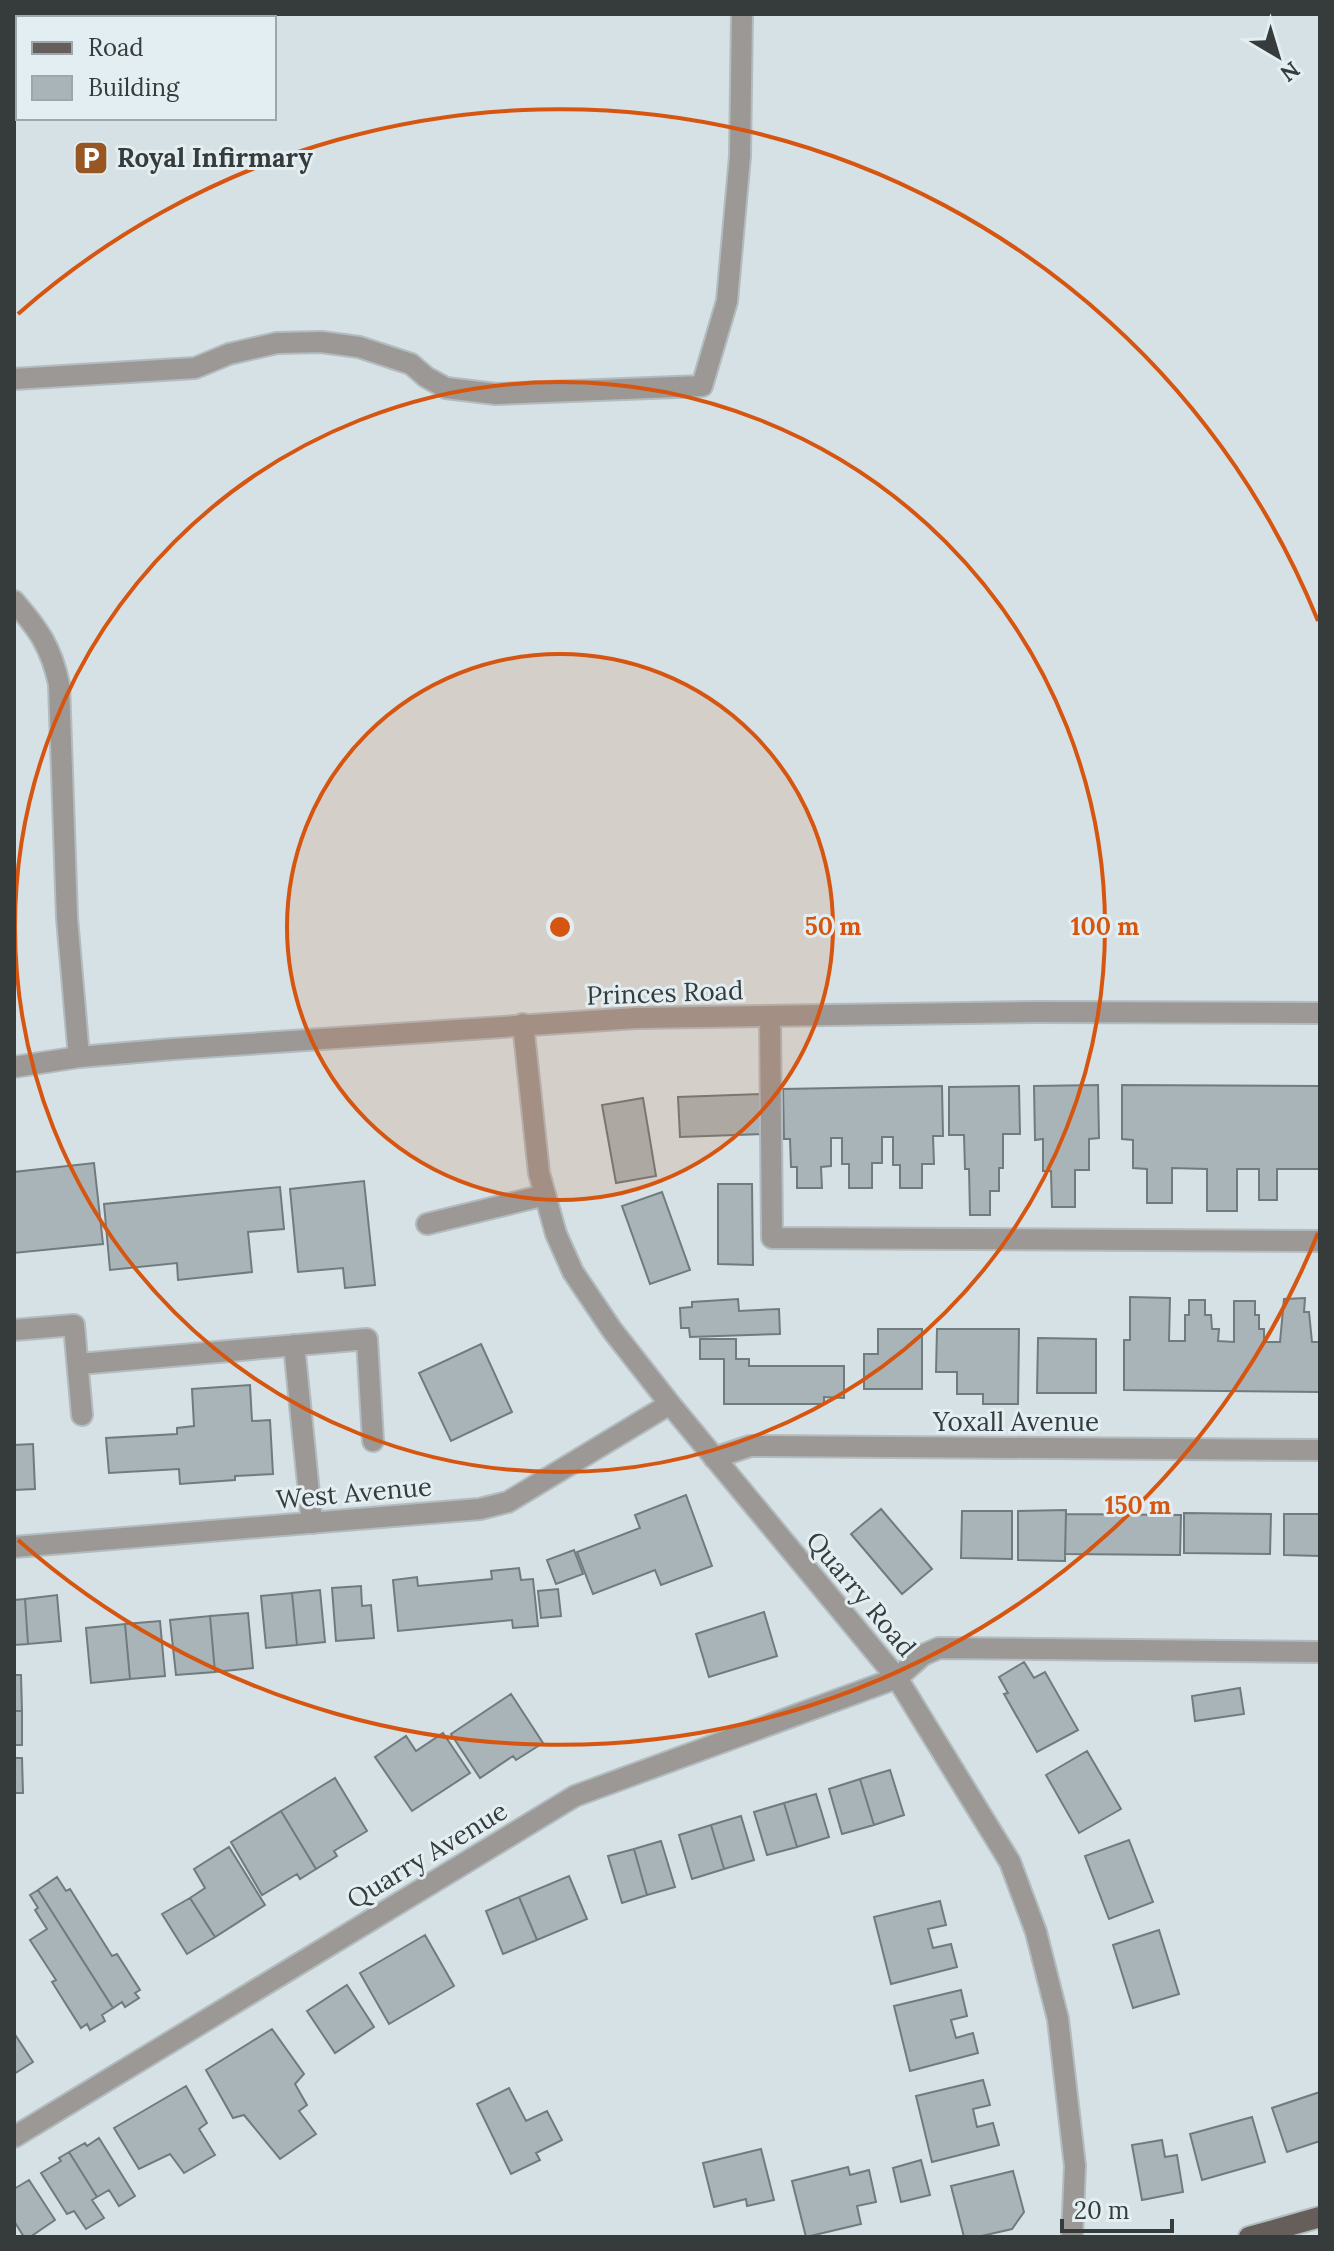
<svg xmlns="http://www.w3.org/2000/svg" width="1334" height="2251" font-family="Lora,serif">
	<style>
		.building { fill: #a8b4b7; stroke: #707b7d; stroke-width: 2 }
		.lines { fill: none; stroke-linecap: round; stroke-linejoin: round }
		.service-casing { stroke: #b2bcbf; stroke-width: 24 }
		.minor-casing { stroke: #b2bcbf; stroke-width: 24 }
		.tertiary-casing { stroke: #b2bcbf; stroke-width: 24 }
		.primary-casing { stroke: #b2bcbf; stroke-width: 24 }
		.service { stroke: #9c9895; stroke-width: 20 }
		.minor { stroke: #9c9895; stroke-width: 20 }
		.tertiary { stroke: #9c9895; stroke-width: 20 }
		.primary { stroke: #665e5a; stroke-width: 20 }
		.ring { fill: none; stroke: #d65611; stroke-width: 4 }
		.labels { text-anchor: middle; stroke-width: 6; stroke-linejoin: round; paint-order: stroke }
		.poi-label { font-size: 26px; font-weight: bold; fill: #363b3c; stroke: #e2eef1; text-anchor: start }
		.street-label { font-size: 26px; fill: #363b3c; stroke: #e2eef1 }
		.centre { fill: #d65611; stroke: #e2eef1; stroke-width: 4 }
		.ring-label { font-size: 24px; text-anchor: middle; font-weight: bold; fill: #d65611; stroke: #e2eef1; stroke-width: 6; stroke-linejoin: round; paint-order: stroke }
	</style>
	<rect width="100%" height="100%" fill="#d5e1e4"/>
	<path class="building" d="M1098,1085l1,53 -10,1v31h-14v37h-23l-1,-36h-8v-32l-8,1 -1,-54z
		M1122,1085l198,1v83h-43v31h-18v-31h-22v42h-30v-42l-35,-1v35h-25v-34l-14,-1v-28l-11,-1z
		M942,1086l1,50h-10l1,28h-12v24h-22v-23h-7v-28h-11v26h-10v25h-23v-24h-7v-26h-11v28l-10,1 1,21h-25v-21h-6l-1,-28h-6l-1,-50z
		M1019,1086l1,48h-17v34h-4v23h-9v24h-20l-1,-46h-4l-1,-34h-15v-48z
		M761,1094l2,40 -83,3 -2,-40z
		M643,1098l13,78 -40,7 -14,-78z
		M94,1163l9,81 -89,9v-81z
		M364,1181l11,104 -30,3 -2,-20 -45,4 -8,-83z
		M718,1184h34l1,81 -35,-1z
		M280,1187l4,42 -36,3 4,40 -74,8 -1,-17 -67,7 -6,-66z
		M662,1192l28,78 -40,14 -28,-78z
		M1130,1297l40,1 -1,43h16v-26h4v-15h16v15h6l1,14h7l-1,12 16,1v-41h21v14h4v14h5v13h16l4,-43 21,-1 -1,14h5l3,30h8v50l-196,-2v-50h6z
		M738,1299l1,12 40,-2 1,25 -90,3 -1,-9h-8l-1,-20 12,-1v-5z
		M878,1329h44v60h-58v-35h14z
		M937,1329h82l-1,75h-35v-10h-26v-22h-21z
		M1038,1338l58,1v54h-59z
		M700,1339h36v20h13v7h95v32l-20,-1v7h-100v-45h-24z
		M481,1344l31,68 -61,29 -32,-68z
		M250,1385l2,36 18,-1 3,54 -38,2v4l-55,4 -1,-15 -70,4 -3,-35 71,-4v-6l17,-2 -2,-37z
		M33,1444l2,45 -21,1v-45z
		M686,1495l26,71 -51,19 -6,-15 -62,24 -16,-42 63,-24 -5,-13z
		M881,1509l51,60 -30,25 -51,-60z
		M1066,1510l-1,51 -47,-1v-49z
		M962,1511h50v48l-51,-1z
		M1184,1513l87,1 -1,40 -86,-1z
		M1066,1514l115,1 -1,40 -115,-1z
		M1284,1514h36v42l-36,-1z
		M574,1550l9,24 -27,10 -9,-24z
		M519,1568l2,12 12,-1 5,47 -25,2 -1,-8 -114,11 -5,-51 24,-3 1,9 74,-7 -1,-8z
		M361,1586l1,20 9,-1 3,33 -38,3 -4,-53z
		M558,1589l3,27 -20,2 -3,-27z
		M320,1590l5,52 -28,3 -5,-52z
		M292,1593l5,52 -31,3 -5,-52z
		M57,1595l4,46 -33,3 -3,-45z
		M25,1599l3,45 -14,1v-45z
		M764,1612l13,44 -68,21 -13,-43z
		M248,1613l5,55 -38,4 -5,-56z
		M210,1616l5,56 -39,3 -6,-55z
		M160,1621l5,55 -35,3 -5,-55z
		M125,1624l5,55 -39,4 -5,-55z
		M1024,1662l10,16 11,-6 33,58 -41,22 -33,-58 4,-1 -9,-16z
		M14,1675h7l1,36h-8z
		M1240,1688l4,26 -49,7 -3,-25z
		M511,1694l32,49 -27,17 -3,-4 -33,22 -29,-44z
		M14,1711h8v34h-8z
		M443,1733l27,40 -58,38 -37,-54 31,-21 10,15z
		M1087,1751l34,58 -42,24 -33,-58z
		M14,1758h8l1,35h-9z
		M890,1770l14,45 -30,10 -14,-46z
		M335,1778l32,53 -33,20 3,5 -21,13 -35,-58z
		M860,1779l14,46 -32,9 -13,-45z
		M816,1794l13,43 -32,10 -13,-44z
		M784,1803l13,44 -30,8 -13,-43z
		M281,1811l35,58 -16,10 -3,-5 -35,21 -31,-53z
		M741,1816l13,44 -30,9 -13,-44z
		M711,1825l13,44 -32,10 -13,-44z
		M1129,1840l24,62 -44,17 -24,-63z
		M661,1841l14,46 -28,8 -13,-46z
		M229,1847l36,58 -50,32 -25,-39 15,-10 -11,-19z
		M634,1849l13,46 -25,8 -14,-47z
		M569,1876l18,43 -50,21 -18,-43z
		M57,1877l9,14 4,-2 42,67 5,-2 23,36 -5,3 4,5 -14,9 -3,-5 -9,6 -75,-118z
		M38,1890l75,118 -11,7 3,6 -15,9 -3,-6 -6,4 -29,-46 4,-2 -26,-40 17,-11 -12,-19 3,-2 -8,-13z
		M519,1897l18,43 -34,14 -17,-43z
		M190,1898l25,39 -28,17 -25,-40z
		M940,1901l6,24 -18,4 5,19 18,-4 6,23 -66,17 -17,-67z
		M1159,1930l20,64 -46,14 -20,-63z
		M425,1935l29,51 -65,38 -29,-51z
		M347,1985l27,42 -39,26 -28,-42z
		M961,1990l6,26 -16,4 5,18 17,-5 5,20 -68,18 -16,-65z
		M272,2029l32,45 -9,10 12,21 -8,6 17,23 -36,25 -36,-44 -11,3 -27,-48z
		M14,2033l19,29 -19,12z
		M983,2080l7,25 -17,4 4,18 16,-4 6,22 -67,17 -16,-66z
		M186,2086l21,37 -8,6 16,26 -31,18 -14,-19 -31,15 -25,-41z
		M509,2088l17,33 21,-10 15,29 -26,13 4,7 -29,14 -34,-70z
		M1320,2092v49l-33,11 -15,-44z
		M1252,2117l13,45 -63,18 -12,-46z
		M99,2138l36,58 -16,10 -10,-16 -12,7 -28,-45 16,-9 2,3z
		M1162,2140l3,17 12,-2 6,37 -41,8 -10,-55z
		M761,2149l13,51 -27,6 -1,-7 -32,8 -11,-44z
		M69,2152l28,45 -5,3 12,18 -18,11 -12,-18 -7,3 -26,-41 20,-12 -2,-3z
		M921,2160l9,35 -29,7 -8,-34z
		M848,2167l2,8 19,-5 7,32 -19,4 4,18 -55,13 -14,-56z
		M1013,2171l11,41 -12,17 -35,8h-13l-13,-51z
		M29,2180l26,40 -25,17h-6l-10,-16v-32z"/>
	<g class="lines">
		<g class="service-casing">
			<path id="service" d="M14,379l181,-11 34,-14 48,-11 44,-1 38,5 52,17 15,13 20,11 50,6 206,-8 25,-85 13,-145 2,-142
				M14,601c25,29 37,46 45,83l8,234 12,139
				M770,1016l2,222 548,3
				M427,1224l118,-29
				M14,1330l60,-5 8,90
				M294,1345l18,178
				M79,1364l288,-25 6,102
				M897,1678l26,-23 16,-7 381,4"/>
		</g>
		<g class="minor-casing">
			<path id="minor" d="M523,1024l16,149 17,61 17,38 39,58 58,74 227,274 113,184 26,70 22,87 17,147 -3,71
				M714,1458l36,-12 570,4
				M14,1547l466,-38 28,-7 162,-98
				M14,2137l561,-341 322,-118"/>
		</g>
		<g class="tertiary-casing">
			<path id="tertiary" d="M14,1067l65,-10 94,-8 463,-31 400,-6 284,1"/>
		</g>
		<g class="primary-casing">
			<path id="primary" d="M1249,2237l71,-20"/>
		</g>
		<use href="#service" class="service"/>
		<use href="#minor" class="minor"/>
		<use href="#tertiary" class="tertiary"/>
		<use href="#primary" class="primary"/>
	</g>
	<circle cx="560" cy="927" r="273" fill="#d65611" fill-opacity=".12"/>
	<g class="ring">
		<circle cx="560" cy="927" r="273"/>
		<circle cx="560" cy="927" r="545"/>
		<path d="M1318 1233A818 818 0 0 1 18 1540M18 314A818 818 0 0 1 1318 621"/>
	</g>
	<defs>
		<g id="parking-square" transform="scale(1.8)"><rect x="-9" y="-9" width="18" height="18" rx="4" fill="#975622" stroke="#e2eef1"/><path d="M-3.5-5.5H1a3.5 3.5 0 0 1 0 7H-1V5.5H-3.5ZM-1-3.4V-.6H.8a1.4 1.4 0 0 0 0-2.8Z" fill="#fff"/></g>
	</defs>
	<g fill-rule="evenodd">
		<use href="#parking-square" x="91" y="158"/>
	</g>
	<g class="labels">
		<g class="poi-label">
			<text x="117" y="167">Royal Infirmary</text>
		</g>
		<g class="street-label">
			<text transform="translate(665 993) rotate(-2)" y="9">Princes Road</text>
			<text x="1016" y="1431">Yoxall Avenue</text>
			<text transform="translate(354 1493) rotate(-5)" y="9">West Avenue</text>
			<text transform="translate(861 1594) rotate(50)" y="9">Quarry Road</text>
			<text transform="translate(427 1855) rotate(-31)" y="9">Quarry Avenue</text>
		</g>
	</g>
	<circle cx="560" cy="927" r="12" class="centre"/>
	<g class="ring-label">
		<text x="833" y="935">50 m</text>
		<text x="1105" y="935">100 m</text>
		<text x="1138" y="1514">150 m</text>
	</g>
	<rect width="1334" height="2251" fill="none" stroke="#363b3c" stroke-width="32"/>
	<rect x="16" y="16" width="260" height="104" fill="#e2eef1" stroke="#9da6a9" stroke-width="2"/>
	<rect x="32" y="42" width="40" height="12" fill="#665e5a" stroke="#9da6a9" stroke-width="2"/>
	<text x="88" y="56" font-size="24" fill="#363b3c">Road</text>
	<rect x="32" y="76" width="40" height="24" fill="#a8b4b7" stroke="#9da6a9" stroke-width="2"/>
	<text x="88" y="96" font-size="24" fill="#363b3c">Building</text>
	<g transform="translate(1278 56) rotate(142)" stroke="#e2eef1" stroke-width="6" paint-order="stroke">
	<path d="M0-6L14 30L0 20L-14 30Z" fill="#363b3c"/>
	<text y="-12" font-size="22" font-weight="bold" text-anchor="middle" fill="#363b3c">N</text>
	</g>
	<path d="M1062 2219v12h110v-12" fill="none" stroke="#363b3c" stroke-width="4"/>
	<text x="1074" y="2219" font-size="24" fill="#363b3c" stroke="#e2eef1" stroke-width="6" paint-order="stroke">20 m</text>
</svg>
